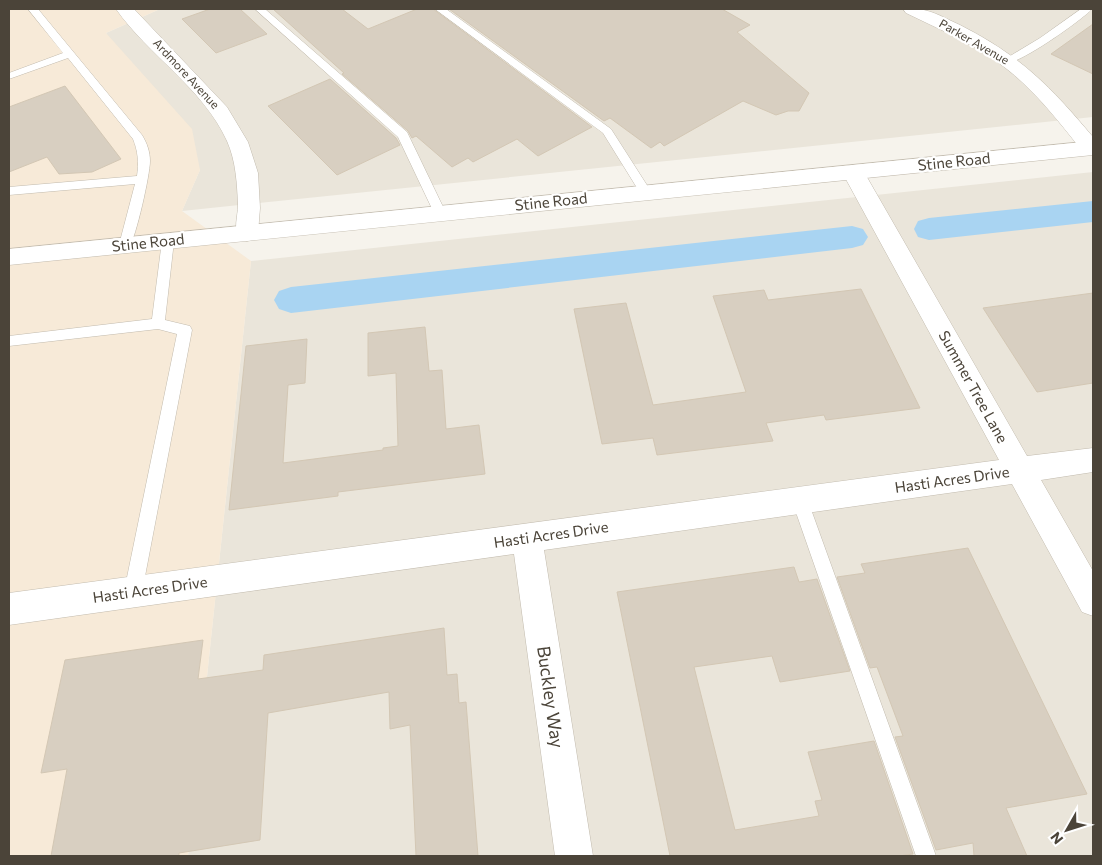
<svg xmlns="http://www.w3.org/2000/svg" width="1102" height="865" font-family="Commissioner,sans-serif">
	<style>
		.residential { fill: #eae5da }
		.commercial { fill: #f7ead8 }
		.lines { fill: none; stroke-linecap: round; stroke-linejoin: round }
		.canal { fill: #a9d4f2; fill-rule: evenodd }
		.building { fill: #d8cfc1; stroke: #d3c7b4 }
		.service-casing { stroke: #c2bbae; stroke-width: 1 }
		.minor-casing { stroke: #c2bbae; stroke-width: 1 }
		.tertiary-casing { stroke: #c2bbae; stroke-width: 1 }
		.service { fill: #fff; fill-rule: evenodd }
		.minor { fill: #fff; fill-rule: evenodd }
		.tertiary { fill: #fff; fill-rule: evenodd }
		.labels { text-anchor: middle; stroke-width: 4.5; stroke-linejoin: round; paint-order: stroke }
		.far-street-label { font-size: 12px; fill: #4b4439; stroke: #fff }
		.street-label { font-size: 15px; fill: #4b4439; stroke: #fff }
		.near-street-label { font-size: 18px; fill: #4b4439; stroke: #fff }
	</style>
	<rect width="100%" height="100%" fill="#f6f3ec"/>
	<path class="residential" d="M160,9h933v108l-911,94 18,-41 -94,-137z
		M1093,172v684h-905l63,-595z"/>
	<path class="commercial" d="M9,9h151l-54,24 86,96 8,41 -18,41 69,50 -63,595h-179z"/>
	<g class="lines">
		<path class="canal" d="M1093,201v21l-164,18 -11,-3 -4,-8 4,-8 11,-3z
			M852,226l11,3 5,8 -5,8 -11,3 -561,65 -12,-4 -5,-9 5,-9 12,-4z"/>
	</g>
	<path class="building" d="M210,9h30l27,25 -51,19 -34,-34z
		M273,9h69l26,20 49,-20h16l159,118 -54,29 -21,-17 -44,23 -5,-4 -16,9 -36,-31 -4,2 -4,-7 -66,-57 2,-1z
		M449,9h273l28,16 -13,7 72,61 -10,18h-11l-12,4 -33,-14 -79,45 -4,-4 -9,6 -41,-30 -6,3z
		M1093,24v50l-42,-20z
		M330,79l66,59 4,7 -63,30 -69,-69z
		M65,86l56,73 -29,13 -33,2 -12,-17 -38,15v-65z
		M861,289l59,119 -94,12 -2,-5 -58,8 7,18 -116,14 -4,-17 -51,6 -28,-135 52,-6 27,102 93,-13 -33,-96 51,-6 4,10z
		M1093,293v90l-56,9 -54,-84z
		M425,327l4,44 13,-1 4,59 33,-4 6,49 -147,18v4l-109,14 17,-164 61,-7 -2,44 -17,2 -5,78 100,-13v-2l15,-2 -2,-73 -28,3v-43z
		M968,548l119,246 -81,14 21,48h-53l-1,-13 -37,7 -41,-113 8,-1 -26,-69 -7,1 -33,-91 28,-4 -4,-9z
		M794,567l5,15 18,-3 33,92 -70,11 -8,-26 -78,11 41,163 84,-14 -4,-15 7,-1 -14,-48 66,-11 39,113 -14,2h-229l-53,-264z
		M444,628l3,47 10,-1 2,29 7,-1 12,154h-62l-6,-131 -20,4 -1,-37 -121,21 -8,127 -81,13v3h-128l16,-87 -26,4 24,-113 138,-20 -5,39 65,-9 1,-15z"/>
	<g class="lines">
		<g class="service-casing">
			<path id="service" d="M28,9h10l104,126c5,8 8,17 8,26 0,14 -14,76 -21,87h-8l-2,-3 16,-61 -126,11v-8l128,-11c2,-13 1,-25 -4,-37l-65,-81 -59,21v-6l54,-20z
				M255,9h10l142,123 39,81 -2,3h-8l-2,-3 -36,-76z
				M435,9h11l165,120 41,64 -2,3h-8l-39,-63z
				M1081,9h11c-10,11 -75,57 -87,54v-4l35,-21z
				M168,237l4,1 2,3 -9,79 25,6 2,4 -50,262 -3,6 -6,2 -6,-2 -3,-6 53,-258 -19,-5 -149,17v-10l143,-17 10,-78 2,-3z
				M800,494l6,2 2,5 128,355h-20l-124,-355 2,-5z"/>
		</g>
		<g class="minor-casing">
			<path id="minor" d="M116,9h18l93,98 21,35 10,31 2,35 -2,25 -3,6 -8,2 -8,-2c-6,-10 -1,-23 -1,-34 -1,-21 -2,-44 -11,-64 -24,-53 -78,-85 -111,-132z
				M903,9c25,-2 35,6 57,16 61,31 90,61 133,112v17l-9,-1c-25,-31 -49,-63 -81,-87 -29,-22 -64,-37 -97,-53z
				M853,165l8,2 3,5 163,284 66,-8v24l-52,8 52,91v45l-11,-4 -70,-128 -468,66 49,306h-38l-41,-302 -505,71v-32l990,-133 -157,-288 3,-5z"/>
		</g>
		<g class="tertiary-casing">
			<path id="tertiary" d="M1093,141v14l-1084,110v-16z"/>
		</g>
		<use href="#service" class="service"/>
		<use href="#minor" class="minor"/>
		<use href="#tertiary" class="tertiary"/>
	</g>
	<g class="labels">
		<g class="far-street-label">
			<text transform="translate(974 42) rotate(30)" y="4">Parker Avenue</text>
			<text transform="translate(186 74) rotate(47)" y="4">Ardmore Avenue</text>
		</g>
		<g class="street-label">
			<text transform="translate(954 162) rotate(-6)" y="5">Stine Road</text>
			<text transform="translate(551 202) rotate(-6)" y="5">Stine Road</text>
			<text transform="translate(148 243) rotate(-6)" y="5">Stine Road</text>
			<text transform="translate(973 387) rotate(61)" y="5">Summer Tree Lane</text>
			<text transform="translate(952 480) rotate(-8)" y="5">Hasti Acres Drive</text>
			<text transform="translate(551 535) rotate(-8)" y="5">Hasti Acres Drive</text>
			<text transform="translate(150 590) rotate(-8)" y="5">Hasti Acres Drive</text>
		</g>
		<g class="near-street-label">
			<text transform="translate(550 697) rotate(82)" y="6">Buckley Way</text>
		</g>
	</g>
	<rect width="1102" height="865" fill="none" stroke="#4b4439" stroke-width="20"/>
	<g transform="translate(1067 830) rotate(231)" stroke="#ffffff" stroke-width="4" paint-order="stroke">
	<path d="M0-4L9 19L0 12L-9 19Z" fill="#4b4439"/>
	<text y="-8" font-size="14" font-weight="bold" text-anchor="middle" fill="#4b4439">N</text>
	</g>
</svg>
